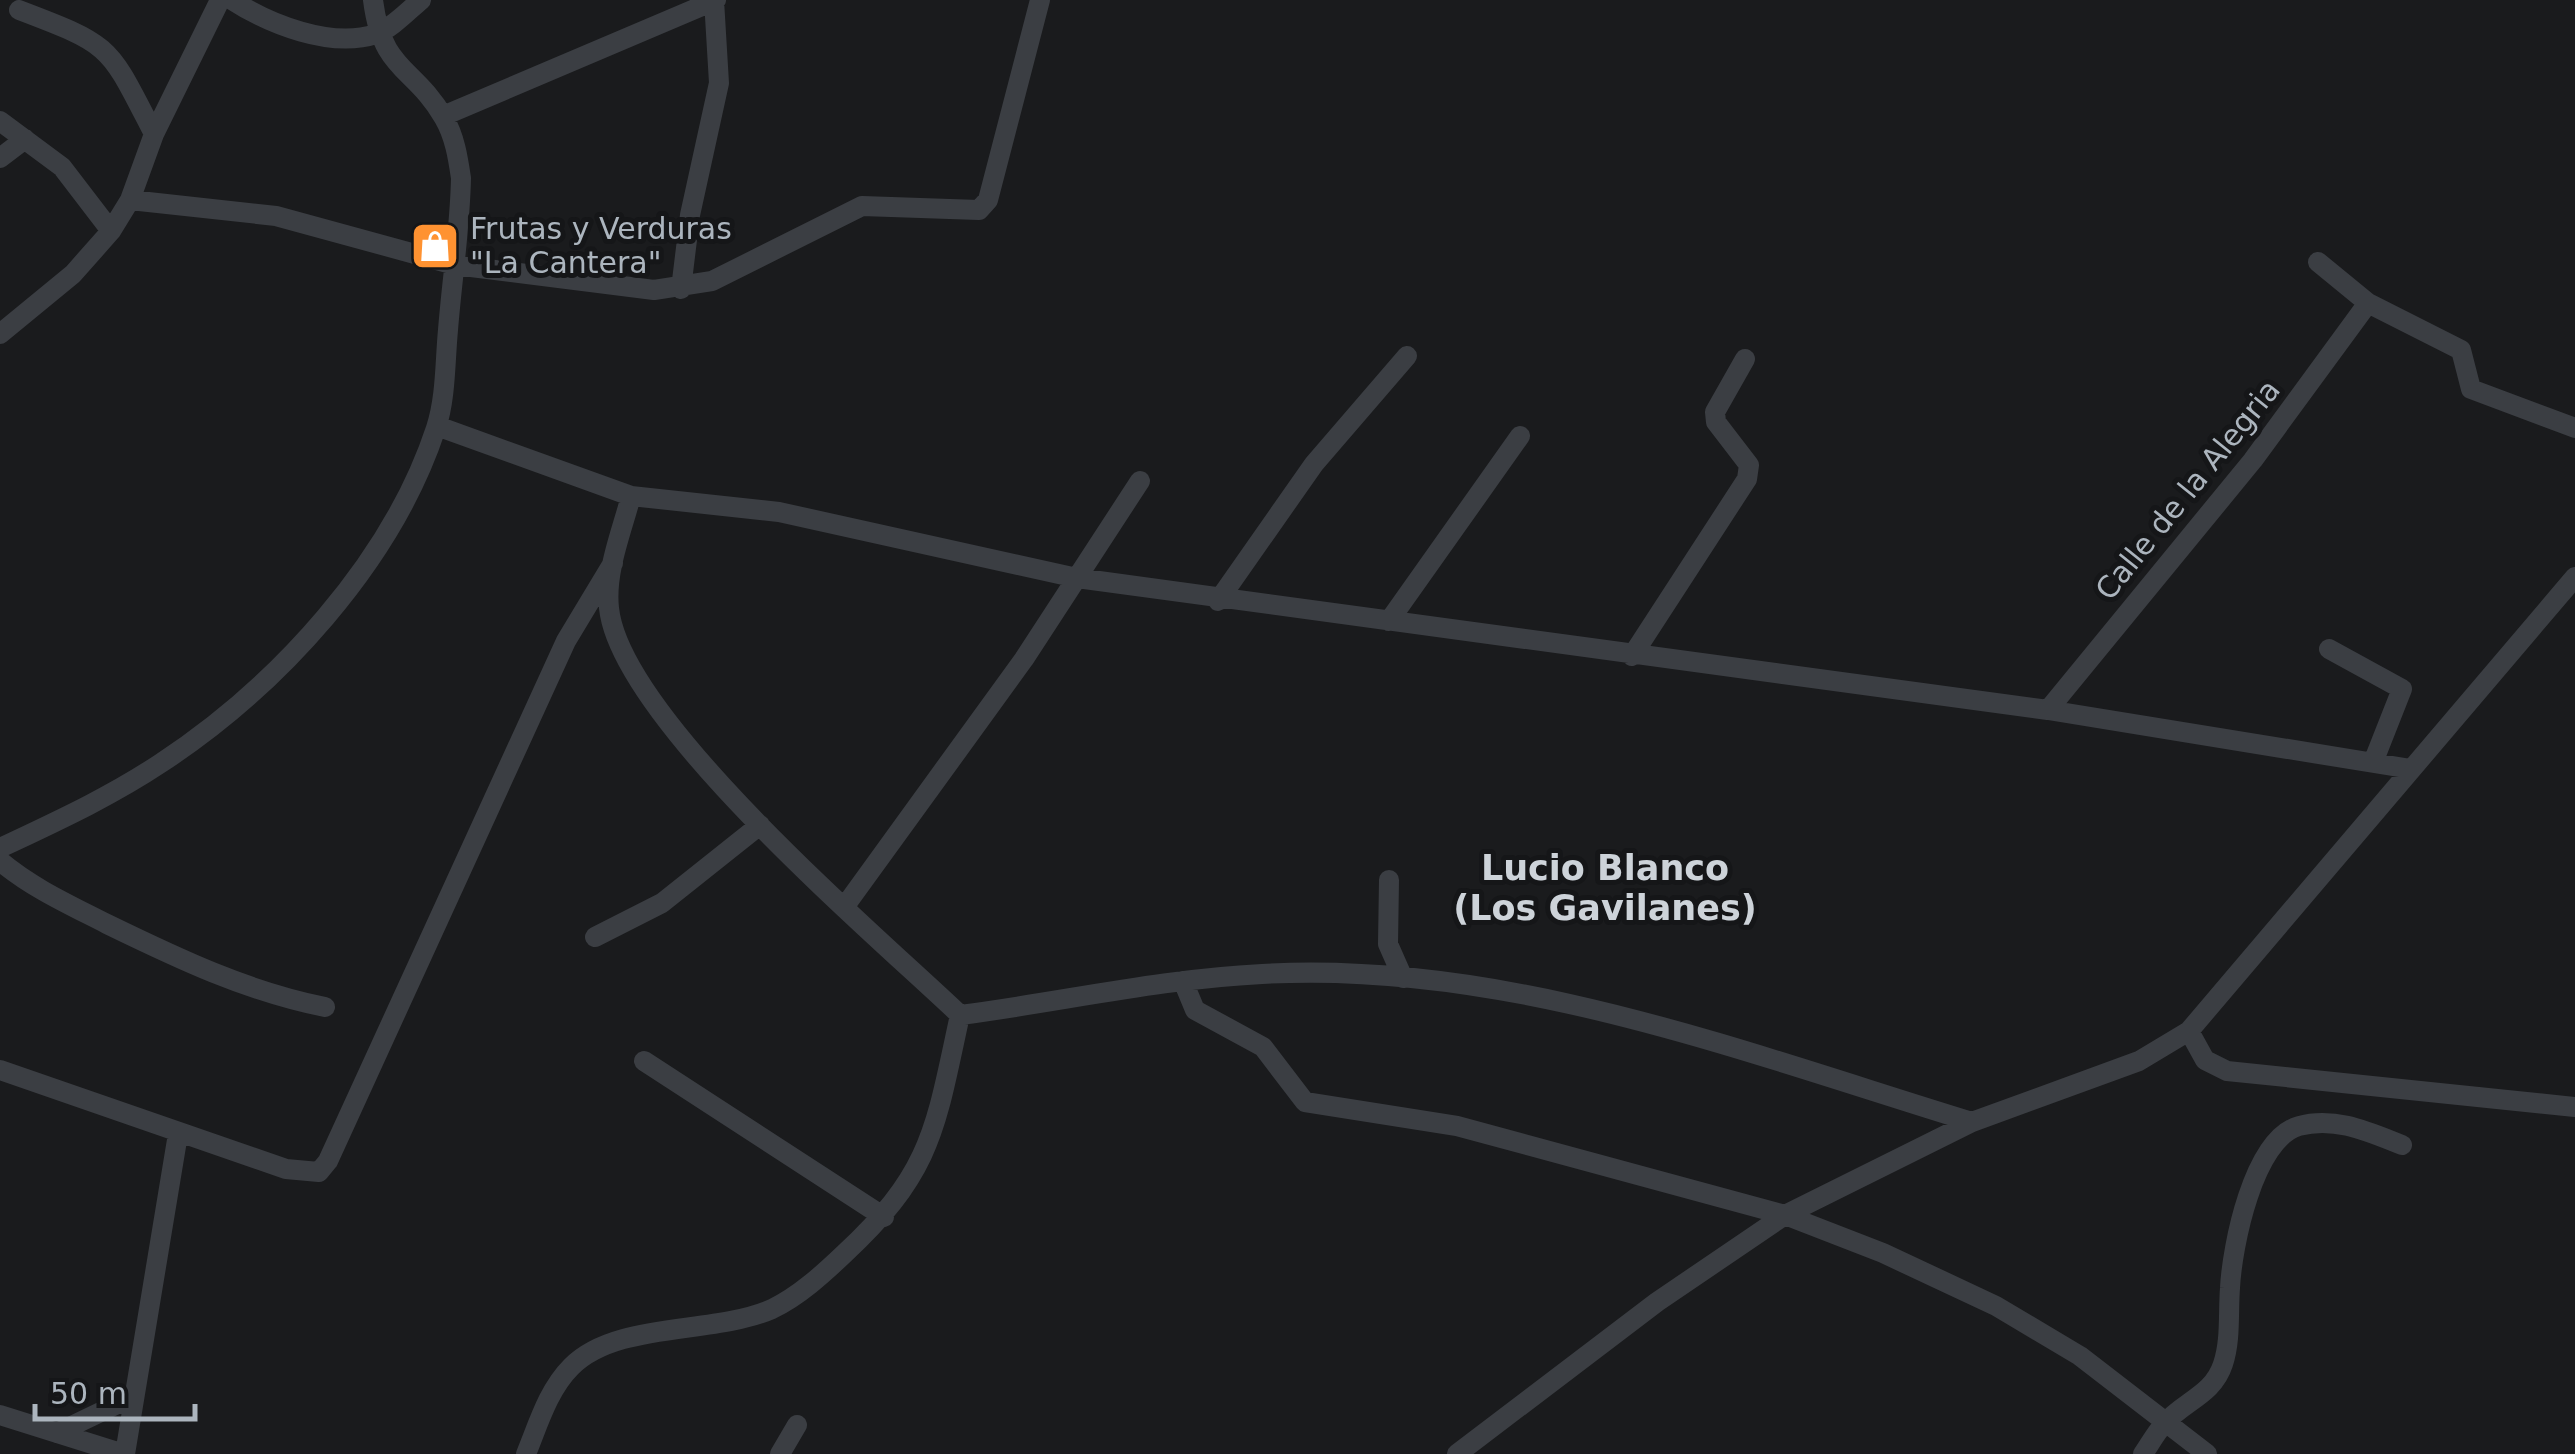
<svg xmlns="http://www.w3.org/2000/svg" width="2575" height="1454" font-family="'DejaVu Sans',sans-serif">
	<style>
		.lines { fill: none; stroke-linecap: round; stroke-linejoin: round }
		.minor { stroke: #3b3e43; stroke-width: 20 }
		.labels { text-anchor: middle; stroke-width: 10; stroke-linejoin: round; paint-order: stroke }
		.poi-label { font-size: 30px; fill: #acb5be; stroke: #151618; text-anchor: start }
		.street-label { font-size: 30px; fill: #acb5be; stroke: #151618 }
		.quarter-label { font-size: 35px; font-weight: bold; fill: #cdd3d9; stroke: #151618 }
	</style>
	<rect width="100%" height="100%" fill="#1a1b1d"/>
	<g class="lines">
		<path class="minor" d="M232,0c37,24 99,49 144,34 15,-5 33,-24 45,-34
			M19,10c95,36 89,35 135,124
			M443,116l273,-116
			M0,121l62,46 49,64
			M0,158l25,-19
			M130,200l146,16 179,49 199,25 58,-9 150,-75 117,4 9,-10 52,-200
			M2318,262l50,41 93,47 10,39 104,39
			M681,289l9,-74 29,-132 -5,-83
			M0,334l73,-60 38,-43 19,-31 24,-66 66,-134
			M437,426l194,70 148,16 298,66 971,132 363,59
			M631,496c-9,35 -26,75 -22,112 11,110 267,327 351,407
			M1218,601l96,-137 93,-108
			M1389,621l131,-185
			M2329,649l73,40 -28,71
			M1632,656l115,-177 2,-14 -33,-43 -1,-10 30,-53
			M2048,710l205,-250 115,-157
			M0,848c55,-26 110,-51 161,-85 116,-76 231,-201 275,-335 10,-30 9,-67 12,-98 4,-51 12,-101 13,-152 -3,-20 -6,-41 -17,-60 -30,-52 -62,-46 -71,-118
			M0,861c32,27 70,44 107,63 72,35 139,67 218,83
			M1389,880l-1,64 15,34
			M845,906l179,-247 116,-178
			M595,937l67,-34 98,-78
			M1183,981l12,29 68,37 42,55 152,24 328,89 98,38 113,53 84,50 127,98
			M960,1015c101,-13 200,-36 302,-41 243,-14 481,78 710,148
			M2189,1031l16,29 22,11 348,36
			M644,1061l240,156
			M0,1070l286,99 33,3 9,-11 238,-520 47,-78
			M0,1415l124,39
			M57,1433l77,-37
			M125,1454l53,-320
			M526,1454c12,-29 22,-64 45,-87 45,-46 142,-32 201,-58 27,-13 51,-35 72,-55 89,-83 91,-125 116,-239
			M780,1454l17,-29
			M1457,1454l200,-152 128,-87 187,-93 167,-61 50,-30 386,-454
			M2143,1454c7,-10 13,-22 22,-31 19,-22 48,-28 58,-59 8,-24 5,-51 7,-76 2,-41 23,-149 69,-162 36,-10 70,6 103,19"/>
	</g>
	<defs>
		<g id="shop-square" transform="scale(2.5)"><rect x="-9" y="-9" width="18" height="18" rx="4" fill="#ff9231" stroke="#151618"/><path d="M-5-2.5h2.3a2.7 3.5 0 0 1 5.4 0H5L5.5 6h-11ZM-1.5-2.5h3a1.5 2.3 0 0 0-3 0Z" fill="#fff"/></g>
	</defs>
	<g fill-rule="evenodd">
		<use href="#shop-square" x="435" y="246"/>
	</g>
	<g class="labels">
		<g class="poi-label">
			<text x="470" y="239">Frutas y Verduras<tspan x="470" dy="34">"La Cantera"</tspan></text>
		</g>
		<g class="street-label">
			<text transform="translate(2188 490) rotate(-51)" y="10">Calle de la Alegria</text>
		</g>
		<g class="quarter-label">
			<text x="1605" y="880">Lucio Blanco<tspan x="1605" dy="40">(Los Gavilanes)</tspan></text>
		</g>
	</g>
	<path d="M35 1404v15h160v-15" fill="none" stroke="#acb5be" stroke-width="5"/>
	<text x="50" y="1404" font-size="30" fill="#acb5be" stroke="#151618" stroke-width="8" paint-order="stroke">50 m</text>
</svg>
